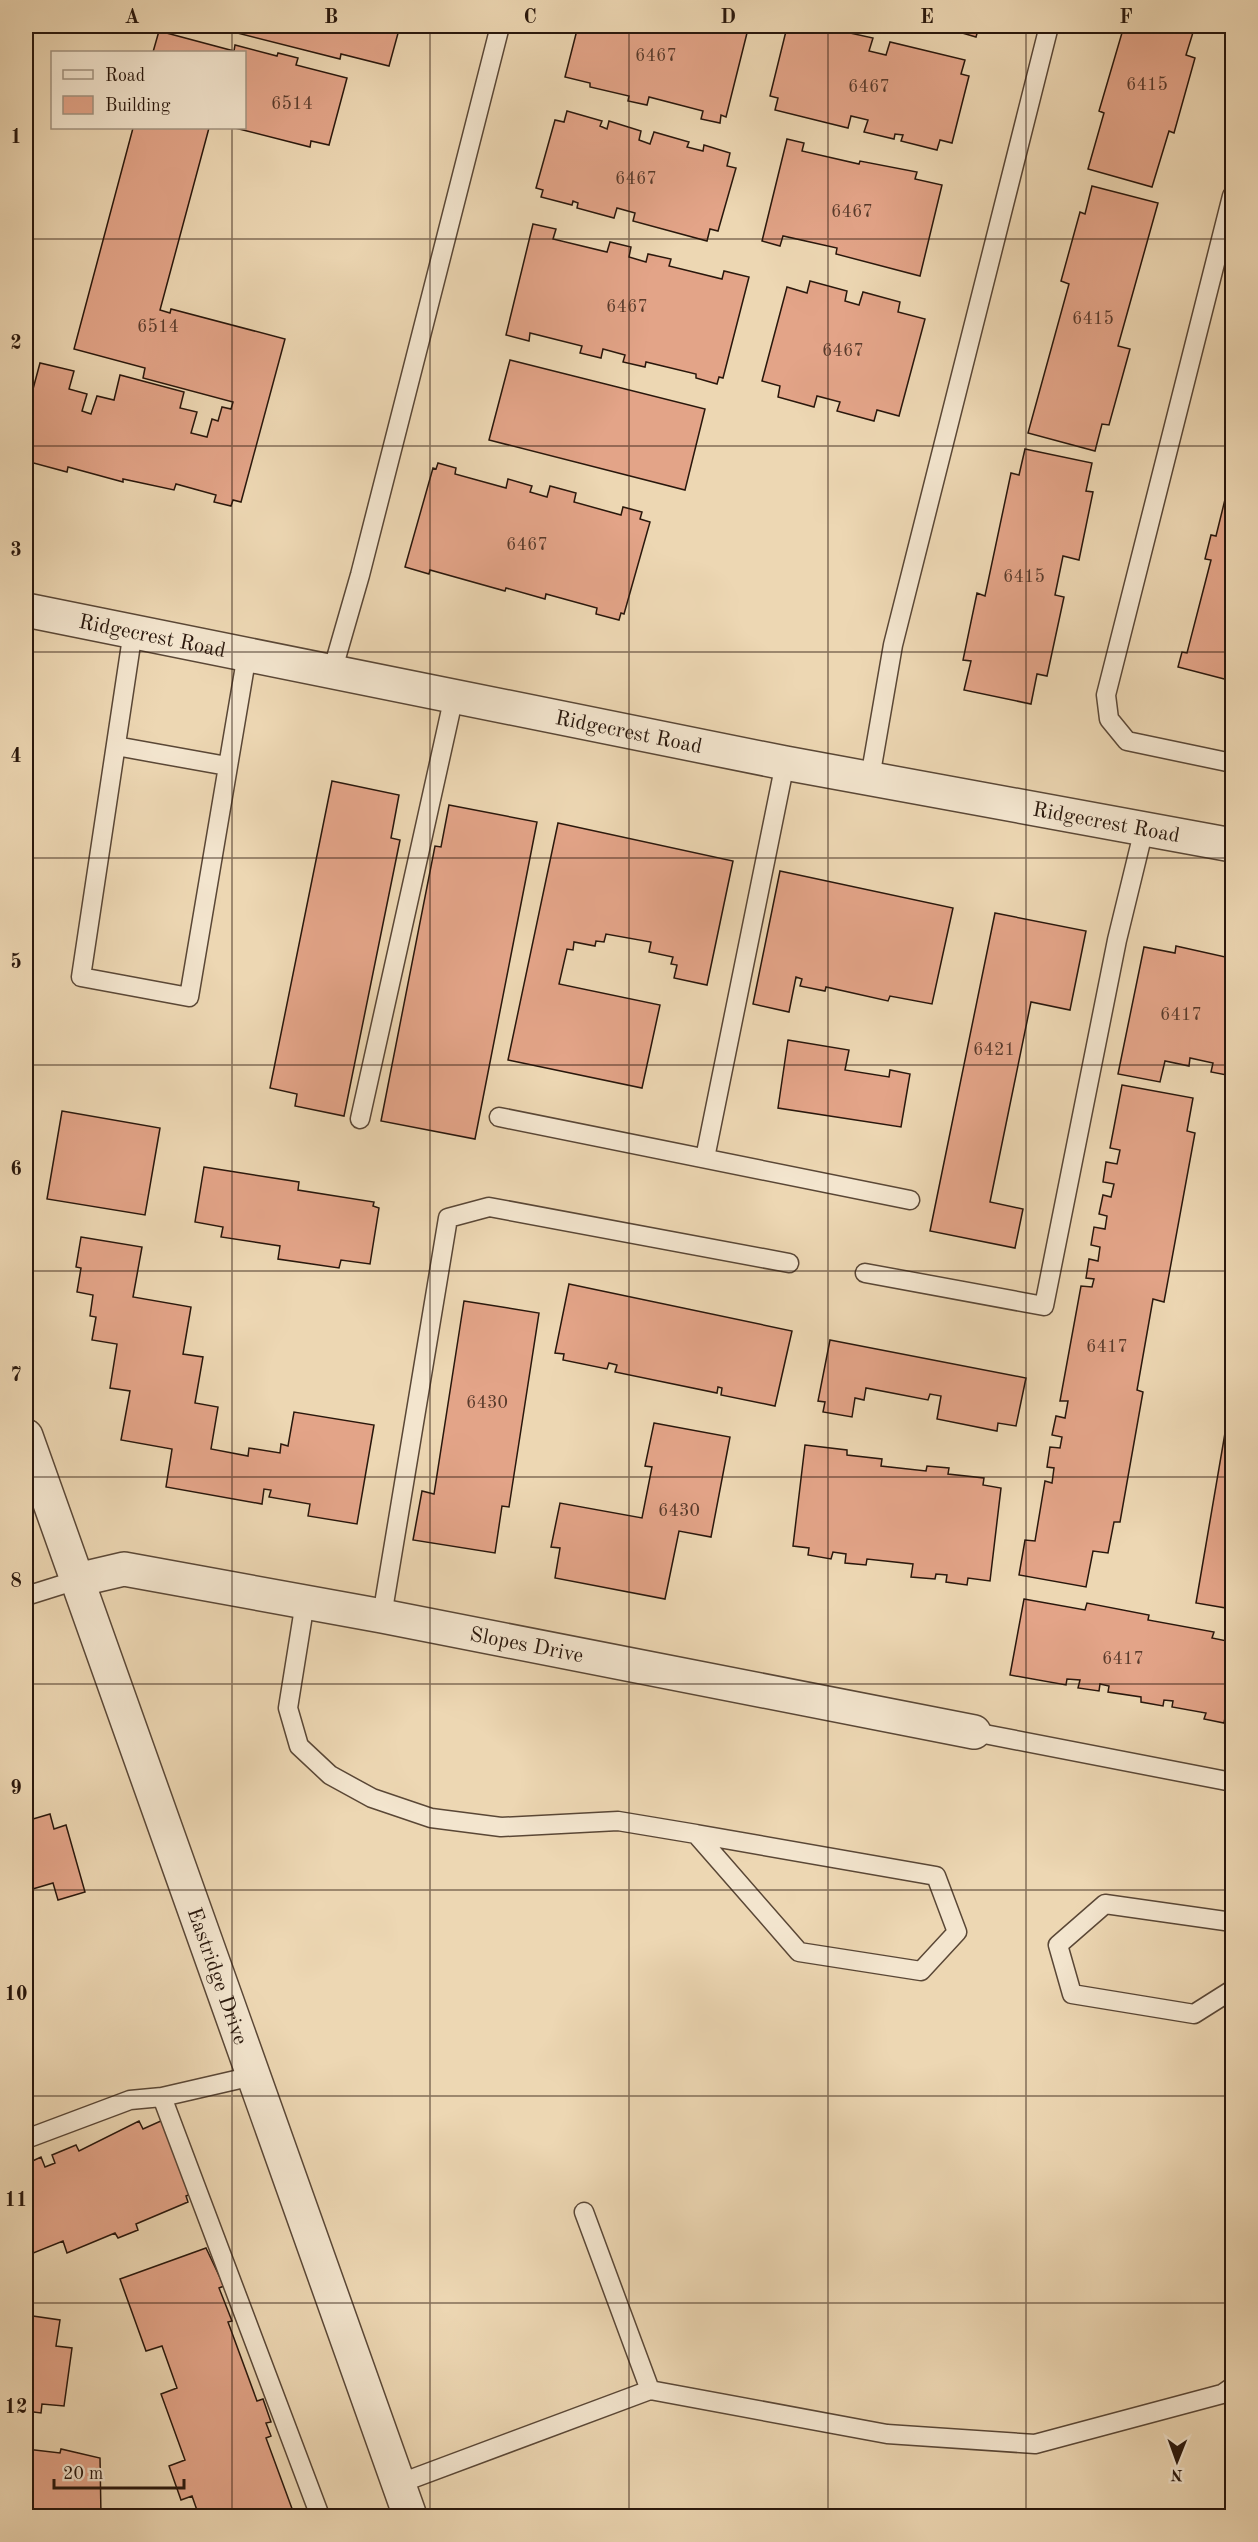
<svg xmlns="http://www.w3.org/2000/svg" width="1258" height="2542" font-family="'Old Standard TT',serif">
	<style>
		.building { fill: #e3a488; stroke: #29170c; stroke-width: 1.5 }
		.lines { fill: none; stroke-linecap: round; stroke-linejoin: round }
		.service-casing { stroke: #5a4736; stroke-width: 21 }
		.minor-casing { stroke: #5a4736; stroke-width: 36 }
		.tertiary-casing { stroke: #5a4736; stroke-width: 36 }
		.service { stroke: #f3e5ce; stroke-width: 18 }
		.minor { stroke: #f3e5ce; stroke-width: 33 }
		.tertiary { stroke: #f3e5ce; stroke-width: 33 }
		.grid { fill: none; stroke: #29170c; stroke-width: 1.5; stroke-opacity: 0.55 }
		.labels { text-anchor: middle; stroke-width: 5; stroke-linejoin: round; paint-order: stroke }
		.number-label { font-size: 18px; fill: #583a2b }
		.street-label { font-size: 21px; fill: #29170c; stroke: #f3e5ce }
		.neatline { fill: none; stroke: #29170c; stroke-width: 2 }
		.grid-label { font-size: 20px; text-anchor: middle; font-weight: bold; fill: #29170c }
	</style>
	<rect width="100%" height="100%" fill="#edd7b3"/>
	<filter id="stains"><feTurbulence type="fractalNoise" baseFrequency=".00333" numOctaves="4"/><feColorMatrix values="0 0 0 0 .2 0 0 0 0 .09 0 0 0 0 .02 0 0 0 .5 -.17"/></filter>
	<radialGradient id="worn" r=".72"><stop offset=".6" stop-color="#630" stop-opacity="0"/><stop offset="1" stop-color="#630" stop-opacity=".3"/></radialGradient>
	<path class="building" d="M210,26h190l-11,40 -48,-12 -1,5z
		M578,26h160l-1,5 10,2 -21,84 -5,-2 -1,8 -19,-4 2,-8 -54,-14 -2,8 -19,-4 1,-5 -39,-9v-4l-25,-6z
		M795,26h23l55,12 -4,13 17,4 4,-13 75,18 -4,14 8,2 -17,67 -12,-3 -3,10 -36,-9 2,-6 -8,-1 -1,5 -30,-7 4,-12 -17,-4 -3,12 -73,-18 3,-12 -8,-2 17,-69 8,3z
		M953,26h37l-2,6 -10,-2 -2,7 -24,-7z
		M1124,26h71l-9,29 9,3 -21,75 -5,-2 -17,56 -64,-18 16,-56 -5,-2z
		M159,31l75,20 1,-6 42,11 1,-3 20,5 -2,7 51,13 -18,67 -18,-4 -1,6 -75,-19h9v-76h-91z
		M567,111l35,10 -2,5 7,3 2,-8 32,10 -2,9 11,4 4,-12 35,10 -2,5 16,4 1,-6 26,8 -3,13 9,2 -18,63 -8,-2 -3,12 -74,-20 2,-8 -18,-5 -3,10 -37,-10 1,-5 -5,-2 -1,4 -31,-8 2,-7 -7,-2 19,-68 9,2z
		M133,128h76l-49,182 10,3 1,-4 114,30 -44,163 -8,-2 -2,6 -17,-4 2,-7 -40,-11 -2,6 -51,-11v3l-55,-15 -1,5 -41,-11v-46l14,-52 34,8 -5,18 18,5 -5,17 9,3 6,-18 17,4 6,-25 64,17 -4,16 17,4 -6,21 16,4 5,-18 6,2 4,-14 9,2 2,-7 -90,-24 2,-10 -71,-19z
		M787,139l17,4 -2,8 57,13 1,-3 57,11 -2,7 27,6 -22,91 -84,-22 1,-6 -54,-12 -3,10 -18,-5z
		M1092,186l66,17 -40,143 12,3 -21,76 -7,-1 -7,27 -67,-18 41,-149 -8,-3 19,-69 5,2z
		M533,224l23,5 -3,10 54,13 3,-10 21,5 -2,10 17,5 2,-8 23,5 -2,7 53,13 2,-8 25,6 -26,101 -4,-1 -2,7 -21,-6v-4l-50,-12 -1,5 -22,-5 2,-7 -22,-6 -2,9 -21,-5 2,-7 -52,-13 -1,8 -23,-6z
		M810,281l37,10 -2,10 14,4 4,-13 37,10 -2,10 27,7 -26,97 -22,-6 -3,11 -37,-10 3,-9 -23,-6 -3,11 -36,-10 2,-11 -18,-5 25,-94 20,6z
		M510,360l195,49 -20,81 -196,-50z
		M1025,449l67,14 -6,28 7,1 -14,68 -16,-4 -8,39 9,2 -17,79 -10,-2 -6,30 -67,-14 7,-29 -8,-1 14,-67 8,3 26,-123 8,2z
		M438,463l18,5 -1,6 51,14 2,-9 24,7 -2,6 17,5 3,-11 26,7 -2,9 47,13 2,-8 19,5 -2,7 10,3 -26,92 -3,-1 -2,7 -23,-6 1,-6 -51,-14 -1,5 -39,-11 -1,3 -75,-21 -1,4 -24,-7 28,-99 3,1z
		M1232,471v210l-54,-14 4,-15 5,1 24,-93 -6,-1 6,-24 5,1z
		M332,781l67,14 -8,43 9,2 -56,276 -49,-10 2,-12 -27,-6z
		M449,805l88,17 -62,317 -94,-18 54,-275 6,1z
		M558,823l175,38 -26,124 -33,-7 3,-13 -6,-1 2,-7 -24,-5 2,-10 -45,-8 -2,8 -8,-1 -1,5 -21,-4 -1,8 -6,-1 -8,35 101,21 -18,83 -134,-28z
		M780,871l173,37 -21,96 -42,-8 -2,5 -62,-14 -1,4 -25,-5 2,-7 -6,-2 -7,35 -36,-8z
		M995,913l91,18 -16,79 -39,-8 -41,200 33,7 -8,39 -85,-17z
		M1176,946l54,12 -2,11 4,1v110l-6,-1 1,-4 -16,-3 2,-9 -23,-5 -1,8 -24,-5 -5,21 -42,-8 26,-127 31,6z
		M788,1040l61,10 -4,20 44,7 1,-7 20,4 -9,53 -123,-19z
		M1122,1085l71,13 -6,33 8,2 -31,169 -11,-3 -16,91 6,2 -23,130h-6l-6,31 -15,-2 -7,36 -67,-12 6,-35 10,1 10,-60 7,2 2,-15 -7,-1 3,-20 10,1 2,-11 -10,-2 4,-19 9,2 3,-17h-8l21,-115 11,1 2,-8 -8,-1 3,-19 9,2 2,-14 -9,-2 3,-18 11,2 2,-13 -8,-2 4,-19 8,2 3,-13 -11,-2 3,-20 11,2 3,-14 -10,-2z
		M62,1111l98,17 -15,87 -98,-16z
		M204,1167l95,15 -1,8 76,12 -1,4 6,2 -9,56 -29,-4 -2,8 -61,-9 2,-13 -59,-9 2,-10 -28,-5z
		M81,1237l61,10 -9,50 58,10 -8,47 20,3 -8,46 23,4 -7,42 37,7 1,-8 31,5 1,-9 7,2 6,-34 80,13 -17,99 -49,-8 2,-12 -41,-7 2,-7 -7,-1 -2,15 -96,-17 6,-38 -51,-9 9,-49 -20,-3 7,-44 -25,-4 4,-23 -6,-1 3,-21 -16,-3 4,-24 -5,-1z
		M569,1284l223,47 -17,75 -54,-11 1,-7 -4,-1 -1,6 -102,-21 2,-7 -8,-2 -2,6 -44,-9 1,-6 -9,-1z
		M464,1301l75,12 -30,194 -7,-1 -7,47 -82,-13 9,-49 12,3z
		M830,1340l196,38 -10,48 -18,-3 -1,8 -60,-12 4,-23 -11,-2 -2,6 -62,-12 -2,12 -9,-2 -3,19 -29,-5 2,-10 -7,-1z
		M654,1423l76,14 -19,100 -32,-6 -14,68 -110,-21 5,-30 -9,-1 9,-44 82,15 10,-51 -7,-1z
		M1225,1433l7,2v174l-36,-6z
		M805,1445l42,5v5l35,4 -1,7 45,5 1,-5 22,2 -1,6 36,4 -1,7 18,3 -11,93 -22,-3 -1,7 -21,-3 1,-7 -11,-1 -1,5 -24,-2 2,-13 -46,-5 -1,6 -21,-2 1,-9 -13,-2 -2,7 -23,-4 1,-7 -16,-2z
		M1024,1599l61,11 2,-7 62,12 -1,5 66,12 -2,6 20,4v77l-7,-1 -1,5 -20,-4 2,-6 -34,-6 1,-6 -9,-1 -1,6 -22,-4v-5l-33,-5 1,-6 -9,-2 -1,7 -21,-3 2,-8 -13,-1 -1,6 -56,-10z
		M50,1814l4,15 12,-4 19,67 -27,8 -5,-17 -27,8v-70z
		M163,2120l31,73 -8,3 2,6 -52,22 2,6 -20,8 -3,-5 -48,20 -4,-12 -37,15v-92l15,-7 4,10 10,-4 -3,-8 24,-10 3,6 60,-30 4,8z
		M206,2248l18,38 -5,2 13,33 -4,1 29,79 6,-2 8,23 -5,1 5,13 -5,2 28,76 5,-2 2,4h-102l-7,-20 -11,4 -12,-34 16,-6 -24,-66 16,-6 -15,-42 -16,5 -26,-72z
		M26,2315l34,5 -4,26 16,2 -8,58 -22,-2 -1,9 -15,-2z
		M26,2449l34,4 1,-4 39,9 1,58h-75z"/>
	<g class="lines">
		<g class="service-casing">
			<path id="service" d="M1232,196l-126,499 3,24 18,22 105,22
				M133,631l-52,346 108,20 58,-343
				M332,672l28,-97 140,-549
				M116,746l111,20
				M870,778l23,-133 156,-619
				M499,1117l411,83
				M360,1119l94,-423
				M705,1158l80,-395
				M865,1273l179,33 73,-366 27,-111
				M26,1596l51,-16
				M305,1602l-17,106 11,38 31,29 42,23 59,20 70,9 117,-6 78,13 103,118 122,19 36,-39 -21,-56 -240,-42
				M382,1616l66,-398 41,-11 300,56
				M974,1732l258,50
				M1232,1922l-127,-18 -47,41 14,49 122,20 38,-24
				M162,2097l158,419
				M26,2139l104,-39 32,-3 91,-21
				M584,2212l66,178
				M398,2484l252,-94 237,44 148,10 187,-50 10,-7"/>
		</g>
		<g class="minor-casing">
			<g id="minor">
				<path id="s1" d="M77,1580l47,-11 258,47 592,116"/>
			</g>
		</g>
		<g class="tertiary-casing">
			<g id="tertiary">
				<path id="s2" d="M26,610l759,153 447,82"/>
				<path id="s3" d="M26,1436l384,1080"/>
			</g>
		</g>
		<use href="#service" class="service"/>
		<use href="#minor" class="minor"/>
		<use href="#tertiary" class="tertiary"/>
	</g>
	<path class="grid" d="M232,26v26M430,26v2490M629,26v2490M828,26v2490M1026,26v2490M232,128v2388M26,239h1206M26,446h1206M26,652h1206M26,858h1206M26,1065h1206M26,1271h1206M26,1477h1206M26,1684h1206M26,1890h1206M26,2096h1206M26,2303h1206"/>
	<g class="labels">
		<g class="number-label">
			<text x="656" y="61">6467</text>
			<text x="1147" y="90">6415</text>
			<text x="869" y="92">6467</text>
			<text x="292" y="109">6514</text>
			<text x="636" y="184">6467</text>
			<text x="852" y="217">6467</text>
			<text x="627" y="312">6467</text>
			<text x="1093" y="324">6415</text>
			<text x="158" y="332">6514</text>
			<text x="843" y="356">6467</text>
			<text x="527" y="550">6467</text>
			<text x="1024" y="582">6415</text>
			<text x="1181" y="1020">6417</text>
			<text x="994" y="1055">6421</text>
			<text x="1107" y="1352">6417</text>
			<text x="487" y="1408">6430</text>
			<text x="679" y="1516">6430</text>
			<text x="1123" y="1664">6417</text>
		</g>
		<g class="street-label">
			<text dy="7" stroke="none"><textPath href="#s2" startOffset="129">Ridgecrest Road</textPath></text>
			<text dy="7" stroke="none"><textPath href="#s2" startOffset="615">Ridgecrest Road</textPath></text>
			<text dy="7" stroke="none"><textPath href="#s2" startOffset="1101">Ridgecrest Road</textPath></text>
			<text dy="7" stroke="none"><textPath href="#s1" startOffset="458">Slopes Drive</textPath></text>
			<text dy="7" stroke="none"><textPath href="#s3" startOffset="573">Eastridge Drive</textPath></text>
		</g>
	</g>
	<rect width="1258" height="2542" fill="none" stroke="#edd7b3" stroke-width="66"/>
	<rect x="51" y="51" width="195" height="78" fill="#f3e5ce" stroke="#a29380" stroke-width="1.5"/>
	<rect x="63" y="70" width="30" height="9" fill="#f3e5ce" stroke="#a29380" stroke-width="1.5"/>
	<text x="105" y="81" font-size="18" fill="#29170c">Road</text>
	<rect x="63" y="96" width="30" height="18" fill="#e3a488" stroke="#a29380" stroke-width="1.5"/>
	<text x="105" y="111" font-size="18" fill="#29170c">Building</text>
	<g transform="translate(1177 2461) rotate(181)" stroke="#f3e5ce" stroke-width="4.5" paint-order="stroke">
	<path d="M0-4.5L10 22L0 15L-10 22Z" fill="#29170c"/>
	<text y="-9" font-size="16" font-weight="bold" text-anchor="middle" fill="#29170c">N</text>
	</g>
	<path d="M54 2479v9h130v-9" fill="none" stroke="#29170c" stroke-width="3"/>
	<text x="63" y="2479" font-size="18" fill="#29170c" stroke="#f3e5ce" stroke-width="4.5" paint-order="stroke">20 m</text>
	<rect x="33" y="33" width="1192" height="2476" class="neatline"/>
	<g class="grid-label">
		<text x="132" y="23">A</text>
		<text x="331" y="23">B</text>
		<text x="530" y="23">C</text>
		<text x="728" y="23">D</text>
		<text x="927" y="23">E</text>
		<text x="1126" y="23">F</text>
		<text x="16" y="143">1</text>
		<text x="16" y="349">2</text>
		<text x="16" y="556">3</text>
		<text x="16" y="762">4</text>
		<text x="16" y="968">5</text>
		<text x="16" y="1175">6</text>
		<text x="16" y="1381">7</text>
		<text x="16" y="1587">8</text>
		<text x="16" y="1794">9</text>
		<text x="16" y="2000">10</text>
		<text x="16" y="2206">11</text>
		<text x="16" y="2413">12</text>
	</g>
	<rect width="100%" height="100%" filter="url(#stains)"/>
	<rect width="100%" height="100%" fill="url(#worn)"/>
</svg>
